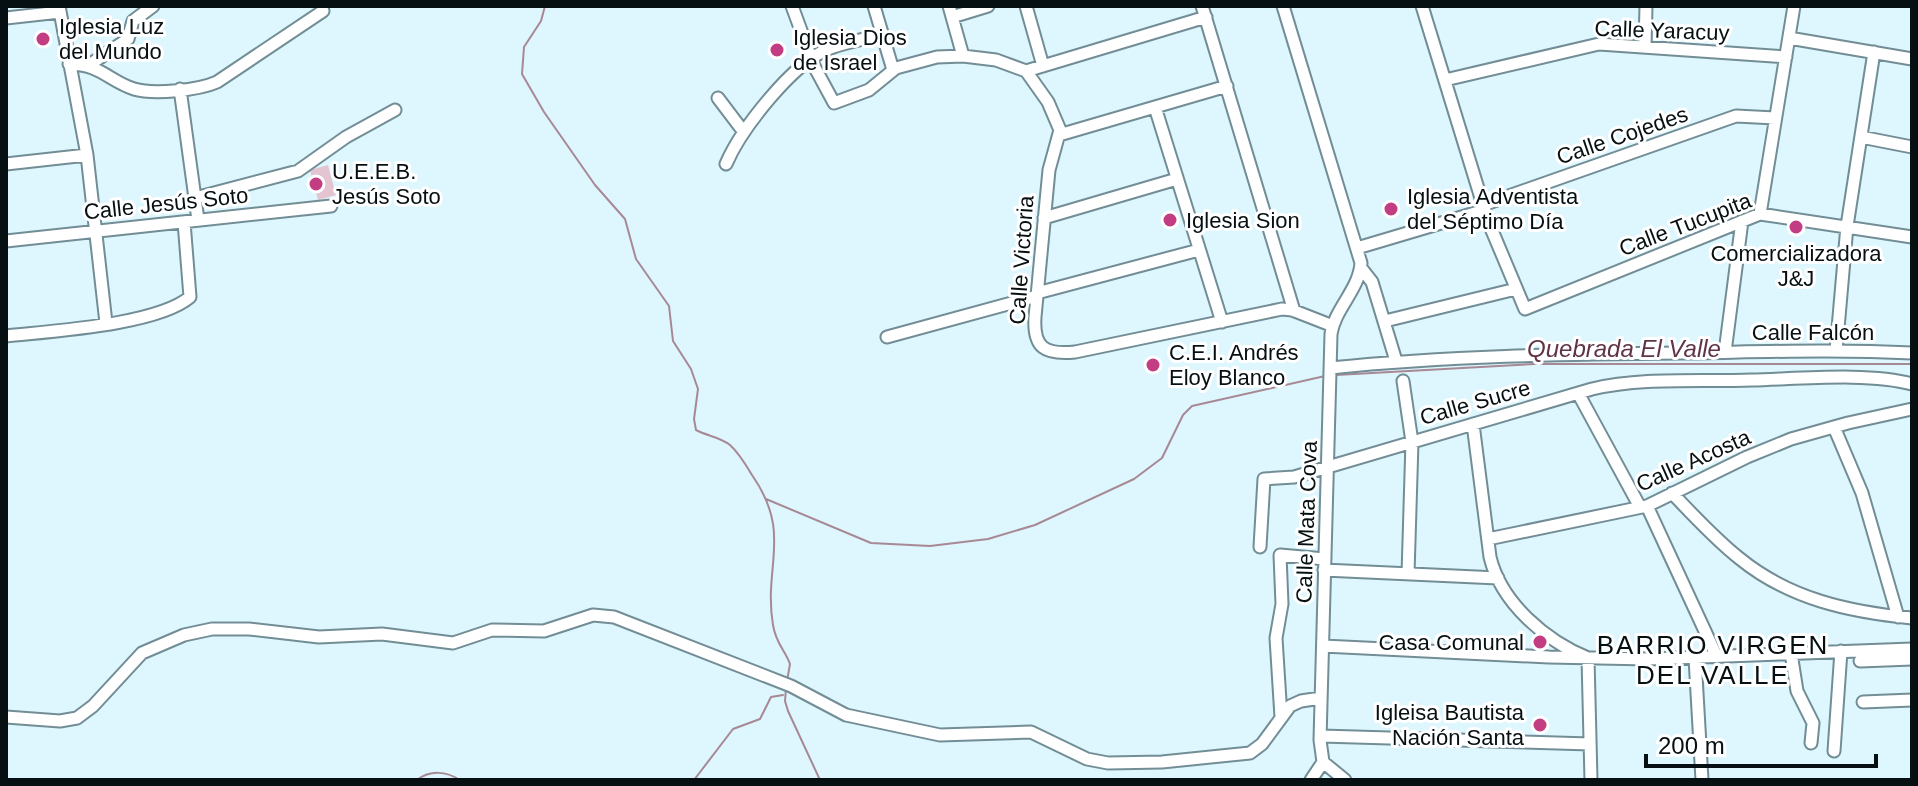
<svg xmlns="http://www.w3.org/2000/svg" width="1918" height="786" font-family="Arial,sans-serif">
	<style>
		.green { fill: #e4c4d0 }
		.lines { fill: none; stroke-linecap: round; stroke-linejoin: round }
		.stream { stroke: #a78995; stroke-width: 2 }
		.minor-casing { stroke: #728d96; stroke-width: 15 }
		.minor { stroke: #fff; stroke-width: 11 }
		.poi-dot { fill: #c23d82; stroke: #fff; stroke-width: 3 }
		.labels { text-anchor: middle; stroke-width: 6; stroke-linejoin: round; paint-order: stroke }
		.poi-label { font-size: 22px; fill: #060f12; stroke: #fff; text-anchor: start }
		.street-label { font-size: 22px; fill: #060f12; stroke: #fff }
		.water-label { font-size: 24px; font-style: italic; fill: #603347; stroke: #fff }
		.quarter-label { font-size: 26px; letter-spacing: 2px; fill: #060f12; stroke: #fff }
	</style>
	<rect width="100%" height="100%" fill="#def6fd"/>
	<path class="green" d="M328,165l8,30 -18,5 -8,-30z"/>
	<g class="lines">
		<path class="stream" d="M545,6l-4,15 -17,26 -2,27 22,38 51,73 30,34 11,40 33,47 4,35 18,28 7,20 -4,30 2,11c11,6 24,7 34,15 9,8 16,20 22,30 41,59 11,90 21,150 3,19 12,25 17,39l-3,17
			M1336,375l198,-11h378
			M766,499l105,44 59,3 58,-7 47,-14 99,-46 28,-21 21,-43 9,-9 133,-30
			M786,688l-1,13 3,10 32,69
			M417,780c13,-10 29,-9 43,0
			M694,780l39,-51 27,-10 11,-22 12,-2"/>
		<g class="minor-casing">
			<path id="minor" d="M59,6l28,149 19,168
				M792,6l22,60 20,37 35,-13 27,-22 41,-11 26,-1 33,4 30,11 22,31 12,28 -11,40 -14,147c-2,31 10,38 40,35l207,-43 10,1 41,16
				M874,6l19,64
				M949,6l14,50
				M1026,6l17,60
				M1202,6l92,305
				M1283,6l78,257c-2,27 -26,45 -30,71l-11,406 3,22 -12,18
				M1422,6l66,215 37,88 235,-95 152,23
				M952,17l36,-11
				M6,18l54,-6
				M1789,38l123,21
				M1645,47l1,-41
				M69,64c31,0 40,17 65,25 20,6 65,1 83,-7l106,-71
				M89,65l39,-26 5,-18 20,-15
				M1026,71l180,-54
				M1445,80l154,-36 187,13
				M180,89l18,131
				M718,98l25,33
				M1155,107l67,215
				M1059,135l168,-49
				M1861,137l51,10
				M6,164l81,-9
				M726,164c15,-35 66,-100 102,-115 17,-7 37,-10 54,-14
				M195,198l103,-27 48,-34 49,-27
				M1483,205l253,-89 39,2
				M1760,214l34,-208
				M1044,218l133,-39
				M6,241l325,-35
				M1357,248l128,-38
				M1361,268l11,14 24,79
				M1037,293l162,-43
				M1385,321l131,-32
				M6,336c45,-5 151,-11 184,-39l-6,-75
				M887,337l150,-41
				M1836,351l11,-125 27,-174
				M1725,352l17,-131
				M1330,368c117,-12 234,-14 352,-15 76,-1 153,-4 230,0
				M1403,381l9,61 -4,132
				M1578,393l62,114
				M1473,424l17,133c11,46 56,84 98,101l3,122
				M1834,427l28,66 36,124
				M1672,493c21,22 43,46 67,65 50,41 110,54 173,60
				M1647,506l70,151
				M1488,539l159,-33 100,-49 44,-18 57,-16 64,-14
				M1260,547l4,-68 30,-2 298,-88c51,-12 107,-7 160,-9 46,-1 117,-8 160,4
				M1324,570l174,8
				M1323,646l226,11 100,2 263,-10
				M1791,653l6,38 16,32 -2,20
				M1695,658l7,122
				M1860,661l52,-2
				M1863,702l49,-2
				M6,717l54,4 17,-3 16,-12 49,-53 42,-18 28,-6h37l70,8 63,-3 71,9 39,-13 52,1 49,-16 21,2 177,69 55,29 94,20 91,-3 56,27 21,4 54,-1 88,-9 12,-9 28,-38 11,-5 20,-3
				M1281,717l-5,-79 6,-34 -2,-49 45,4
				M1321,736l269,8
				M1834,751l7,-100
				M1323,762l22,18"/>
		</g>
		<use href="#minor" class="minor"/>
	</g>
	<g class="poi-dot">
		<circle cx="43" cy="39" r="8"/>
		<circle cx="777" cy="50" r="8"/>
		<circle cx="316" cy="184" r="8"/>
		<circle cx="1391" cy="209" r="8"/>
		<circle cx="1170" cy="220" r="8"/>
		<circle cx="1796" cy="227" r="8"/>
		<circle cx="1153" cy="365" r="8"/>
		<circle cx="1540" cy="642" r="8"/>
		<circle cx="1540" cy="725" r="8"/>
	</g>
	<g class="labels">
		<g class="poi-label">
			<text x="59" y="34">Iglesia Luz<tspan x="59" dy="25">del Mundo</tspan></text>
			<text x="793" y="45">Iglesia Dios<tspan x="793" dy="25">de Israel</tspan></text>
			<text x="332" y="179">U.E.E.B.<tspan x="332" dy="25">Jesús Soto</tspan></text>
			<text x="1407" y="204">Iglesia Adventista<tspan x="1407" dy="25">del Séptimo Día</tspan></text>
			<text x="1186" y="228">Iglesia Sion</text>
			<text x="1796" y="261" text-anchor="middle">Comercializadora<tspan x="1796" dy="25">J&amp;J</tspan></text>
			<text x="1169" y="360">C.E.I. Andrés<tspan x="1169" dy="25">Eloy Blanco</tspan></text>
			<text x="1524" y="650" text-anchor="end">Casa Comunal</text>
			<text x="1524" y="720" text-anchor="end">Igleisa Bautista<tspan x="1524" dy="25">Nación Santa</tspan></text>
		</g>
		<g class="street-label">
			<text transform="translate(1662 30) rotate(2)" y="8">Calle Yaracuy</text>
			<text transform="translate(1622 135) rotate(-19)" y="8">Calle Cojedes</text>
			<text transform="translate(166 203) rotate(-6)" y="8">Calle Jesús Soto</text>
			<text transform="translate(1685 224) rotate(-21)" y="8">Calle Tucupita</text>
			<text transform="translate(1021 260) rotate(-86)" y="8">Calle Victoria</text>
			<text x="1813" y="340">Calle Falcón</text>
			<text transform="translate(1475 402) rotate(-16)" y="8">Calle Sucre</text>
			<text transform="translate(1693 460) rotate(-24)" y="8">Calle Acosta</text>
			<text transform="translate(1306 522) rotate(-88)" y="8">Calle Mata Cova</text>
		</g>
		<g class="water-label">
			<text x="1624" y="357">Quebrada El Valle</text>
		</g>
		<g class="quarter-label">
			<text x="1713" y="654">BARRIO VIRGEN<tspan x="1713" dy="30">DEL VALLE</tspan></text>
		</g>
	</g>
	<rect width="1918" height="786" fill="none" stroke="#060f12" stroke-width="16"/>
	<path d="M1646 754v12h230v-12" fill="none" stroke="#060f12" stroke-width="4"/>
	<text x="1658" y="754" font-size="24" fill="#060f12" stroke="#ffffff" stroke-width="6" paint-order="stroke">200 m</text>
</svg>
